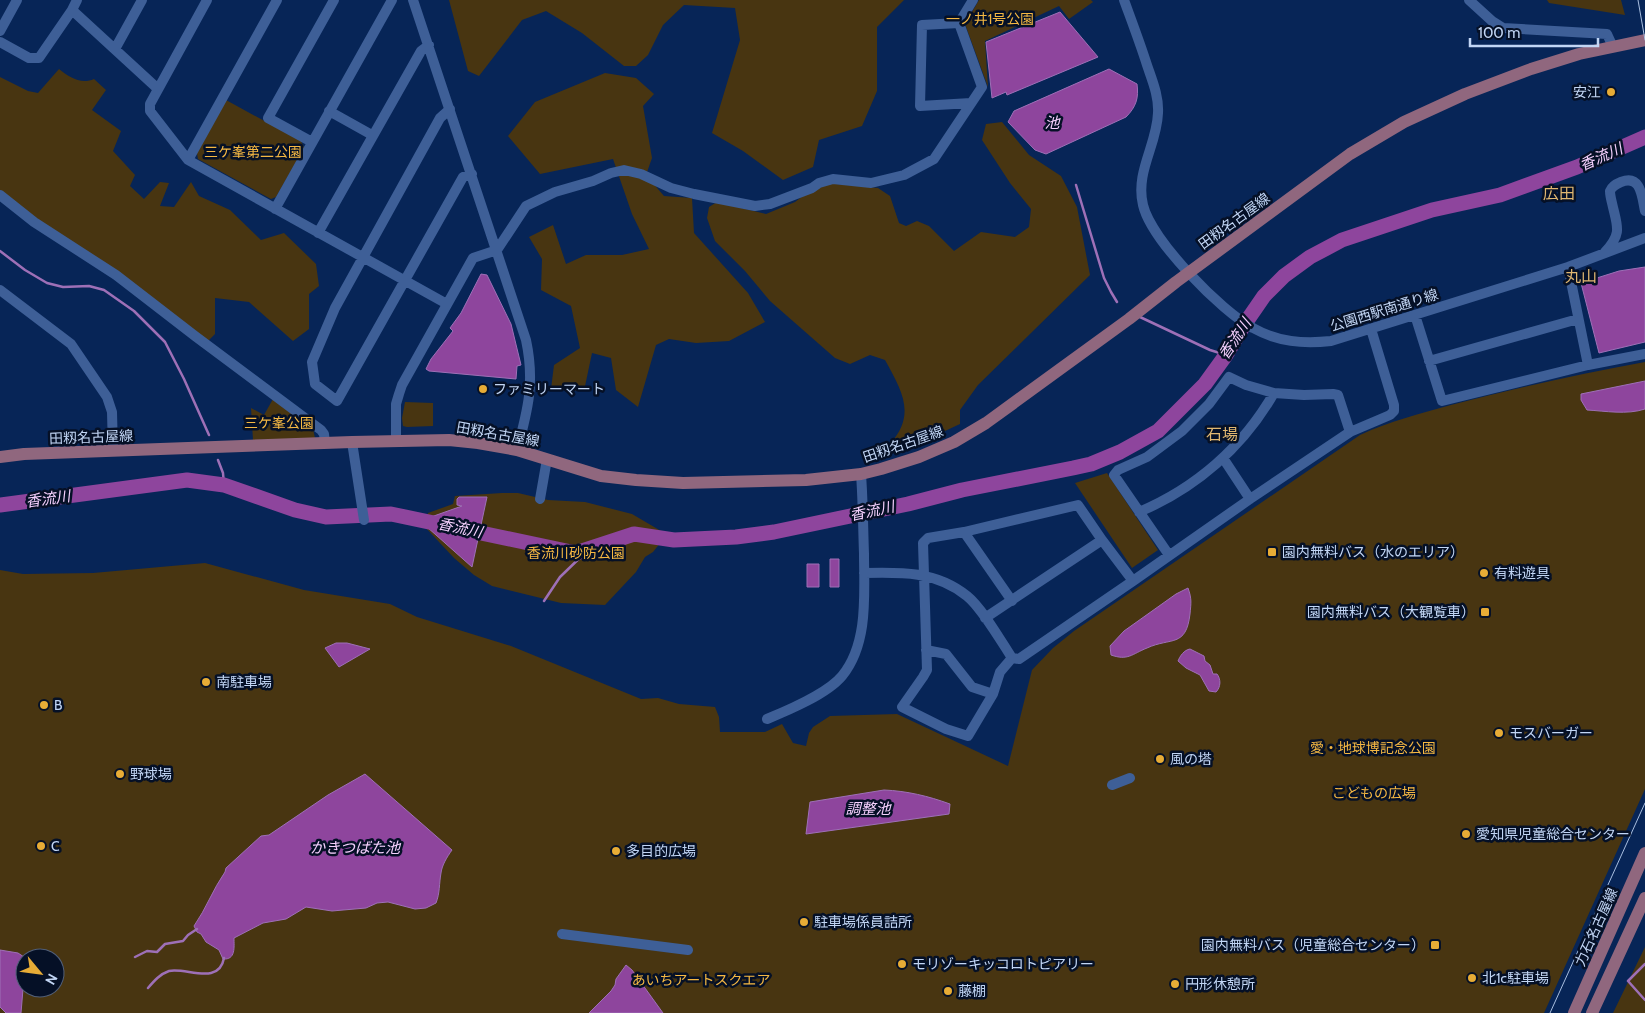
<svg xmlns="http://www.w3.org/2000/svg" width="1645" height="1013" font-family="Cabin,'Noto Sans JP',sans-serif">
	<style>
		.green { fill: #483511; fill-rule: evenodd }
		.water { fill: #8e459d; stroke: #9e70b7 }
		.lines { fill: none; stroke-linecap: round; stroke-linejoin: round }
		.stream { stroke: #9e70b7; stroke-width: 2.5 }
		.river { stroke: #8e459d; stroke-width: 15 }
		.minor { stroke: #3e5f97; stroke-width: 10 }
		.major { stroke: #90677e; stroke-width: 12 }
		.tram { stroke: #a9bfe0; stroke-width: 1 }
		.poi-dot { fill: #e7ac36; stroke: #051026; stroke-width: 2 }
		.labels { text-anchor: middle; stroke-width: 5; stroke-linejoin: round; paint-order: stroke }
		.park-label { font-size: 14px; fill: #f5b843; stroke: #051026 }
		.poi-label { font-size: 14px; fill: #c2d6f5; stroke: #051026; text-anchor: start }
		.street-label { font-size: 14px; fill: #c2d6f5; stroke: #051026 }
		.water-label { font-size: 15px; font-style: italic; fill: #f6d1fe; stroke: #051026 }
		.quarter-label { font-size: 16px; fill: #e0b771; stroke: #051026 }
	</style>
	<rect width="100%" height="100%" fill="#072557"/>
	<path class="green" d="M449,0h455l-27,27v64l-15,35 -43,14 -6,27 -30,13 -40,-29 -31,-18 28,-93 -5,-32 -51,-3 -21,20 -15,30 -12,11h-12l-42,-33 -36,-22 -24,9 -43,56 -11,-5z
		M979,0h112l2,2 -24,17 -10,-13 -74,35 3,46 -23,-63z
		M1547,0h74l4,15 -76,-12z
		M59,69c10,8 22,16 35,10l12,11 -14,20 29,21 -8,20 22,24 -5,11 14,13 16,-17 9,1 -9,23 14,1 17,-25 8,14 31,14 31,30 23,-7 32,31 3,22 -10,8v35l-16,12 -44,-39 -34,-4v36l-7,7 -171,-122 -37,-29v-113l28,14 10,2z
		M605,73l31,5 18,16 -11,12 9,52 -6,17 18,21 28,2 2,35 54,60 17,29 -36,19 -33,2 -27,-4 -13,6 -18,62 -22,-17 -5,-32 -19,-5 -8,38 -33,-2 3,-24 26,-17 -9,-42 -30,-16 1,-31 -13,-22 24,-12 13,39 20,-9h36l27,-6 -17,-35 -19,-55 -73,15 -32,-38 27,-34z
		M226,100l75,41 3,7 -28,49 -5,2 -73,-40 -1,-6z
		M1002,122l27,33 32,21 16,31 13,68 -112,110 -18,25v14l-43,20 -20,4 -8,-3c28,-30 13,-54 -4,-85l-15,-5 -20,9 -15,-6 -65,-57 -25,-30 -30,-30 -8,-23 2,-11 8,-5 49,12 29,-12 17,-13 14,-6 52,5 12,8 9,27 7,3 11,-5 12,5 25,25 27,-19 34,5 14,-10 2,-18 -21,-26 -28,-43 4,-16z
		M1645,362v427l-101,224h-1544v-443l23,4 70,-1 112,-10 99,27 86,14 27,13 94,29 130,53 17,-1 21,6 36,3 4,10 1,15h45l17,-8 11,19 13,3 3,-13 4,-6 17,-11 67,-2 111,52 24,-96 21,-22 21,-17 286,-196c30,-14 59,-21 91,-30 64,-17 129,-31 194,-43zM25,958h30v30h-30z
		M273,399l40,30 2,9 -62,2 -2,-32 13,7z
		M405,402l28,1v23l-26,1 -4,-1 -1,-8z
		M1107,473l51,77 -26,18 -57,-85z
		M502,493h16l30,7 37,2 47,12 29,17v11l-8,10 -8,5 -9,15 -31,33 -44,-2 -69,-17 -18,-11 -20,-17 -29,-31 3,-14 25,-9 2,-8z
		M1645,947v66h-32z"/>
	<path class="water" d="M1060,12l38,45 -91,38 -1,-3 -14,6 -6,-56z
		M1109,69l28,15c2,14 -1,23 -11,33l-80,37 -11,-4 -27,-28 6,-11z
		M1645,267v75l-46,11 -18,-70 38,-12z
		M481,274l6,1 24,49 10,41 -4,1 -1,13 -87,-8 -3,-2 5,-10 22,-28 -3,-3 11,-15z
		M1645,381v28c-18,6 -40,2 -58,1l-6,-10v-6z
		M459,497h28l-15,70 -45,-40 4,-10 31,-11 -5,-1v-6z
		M830,559h9v28h-9z
		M807,564h12v23h-12z
		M1188,588c4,11 3,15 2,26 -4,34 -19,23 -43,34 -15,6 -19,13 -36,7l-1,-9 14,-15 52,-37z
		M336,643h11l23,6 -31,18 -14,-19z
		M1190,649l14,7 1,5 5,4 3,9h4c4,5 4,13 -1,18l-7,-1 -9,-16 -14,-7 -8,-7c2,-5 6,-11 12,-12z
		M365,774l87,76c-5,7 -10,15 -11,23 -2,11 -1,20 -5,30l-10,5 -11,1 -27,-7 -11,1 -11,5 -34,3 -26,-4 -20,12 -23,4 -29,15c0,9 2,22 -11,21l-4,-9 -13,-8 -5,-8 -4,-2 -3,-6c12,-17 19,-37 31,-54l1,-4 35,-32 8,-1 59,-40z
		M884,790c23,1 44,6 66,14l-1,10 -143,20 4,-32z
		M0,950l18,3 6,4 1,8 -4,48h-15l-6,-6z
		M626,965l6,5 31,43h-74l22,-22 4,-6 1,-6z"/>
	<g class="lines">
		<path class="stream" d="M1076,185l28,93 7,14 6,10
			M0,251l25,19 22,13 16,4 26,-1 15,4 30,21 31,31 19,37 25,56
			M1140,317l70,33 16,5
			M218,460l5,13 1,12
			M544,601l16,-24 30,-29
			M135,957l12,-6 10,1 8,-8 18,-3 5,-6 9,-6
			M1645,964l-17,17 17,19
			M148,988c6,-7 12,-14 21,-17 17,-4 50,15 55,-13"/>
		<path class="river" d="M0,505l187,-25 37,5 71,25 31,7 65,-3 185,39 58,-19 40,6 62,-3 38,-5 134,-28 54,-14 111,-22 18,-4 29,-12 38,-21 47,-47 21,-29 18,-30 20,-29 20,-20 26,-19 32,-17 90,-30 68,-15 77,-28 68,-30"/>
		<path class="minor" d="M77,0l-5,10 86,79
			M207,0l-57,104v7l38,49 259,144
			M413,0l113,340c9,42 2,70 -9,110
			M1124,0c8,22 16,43 23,65 5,15 12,31 11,48 -1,32 -23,59 -15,92 8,35 79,107 110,123 25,14 50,16 78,13l237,-74 77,-29
			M1469,0l23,21 11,7 104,6 6,13
			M959,23l-37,2 -2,81 51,-3
			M0,31l17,-31
			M0,42l29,16h10l33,-48
			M115,49l27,-49
			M450,109l-10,9 -105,190 -23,54 3,22 22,17 126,-224 9,-3
			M329,111l43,24
			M312,142l-44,-24 66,-118
			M188,160l89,-160
			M0,195l34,27 82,53 79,61 126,94 3,4 1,9
			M275,209l117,-209
			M318,233l103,-182 8,-6
			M1605,252c18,-19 12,-26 7,-49 -1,-4 -2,-8 -2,-12 2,-5 6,-7 11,-9 20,-8 21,15 24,29
			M1568,267l20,98
			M0,290l71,54 36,53 5,15 1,39
			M1415,315l27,86 146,-36 57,-11
			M1429,361l149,-42
			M396,440v-36l3,-10 3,-9 71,-127 24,-8 29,-44 29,-14 38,-11 18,-8 13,-3 17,4 30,14 23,6 61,12 15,-2 42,-16 7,-5 14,-4 38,4 33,-8 30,-16 48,-72 -23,-64 14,-23
			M352,442l12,78
			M1223,458l27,41
			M540,499l7,-40
			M1139,512c57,-24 104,-65 135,-119
			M964,532l48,69
			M1169,555l-55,-80 4,-5 29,-13 35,-26 27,-27 20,-27 17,8 28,8 30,2 29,-1 5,1 12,37
			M864,573c37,-1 72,-2 103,23 15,12 34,45 45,62l7,1 114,-78 117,-82 100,-67 40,-17 4,-4v-6l-23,-76
			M985,618l117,-78
			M926,650l20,4 26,33 21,7
			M1012,658l-12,14 -7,22 -25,42 -22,-7 -44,-22 21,-30 4,-7 -4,-127 5,-5 36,-6 114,-27 24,35 31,41
			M767,719c22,-9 60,-25 75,-43 27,-33 22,-83 22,-122 -1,-27 -1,-53 -3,-80
			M1112,785l18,-7
			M562,934l126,16"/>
		<path class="major" d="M0,457l24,-3 328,-12 97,-2 29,3 39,7 84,26 35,4 47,3 123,-3 55,-6 20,-5 38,-12 35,-15 32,-19 143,-104 47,-37 174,-128 54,-32 61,-28 66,-25 48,-15 66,-14
			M1574,1013l71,-160
			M1592,1013l53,-115"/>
		<path class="tram" d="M1638,0l7,40
			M1550,1013l95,-210"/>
	</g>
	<g class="poi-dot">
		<circle cx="1611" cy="92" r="5"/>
		<circle cx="483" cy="389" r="5"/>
		<rect x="1267" y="547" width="10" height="10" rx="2.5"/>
		<circle cx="1484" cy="573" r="5"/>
		<rect x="1480" y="607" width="10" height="10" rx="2.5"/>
		<circle cx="206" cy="682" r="5"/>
		<circle cx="44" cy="705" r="5"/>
		<circle cx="1499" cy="733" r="5"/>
		<circle cx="1160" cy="759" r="5"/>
		<circle cx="120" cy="774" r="5"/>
		<circle cx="1466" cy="834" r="5"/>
		<circle cx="41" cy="846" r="5"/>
		<circle cx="616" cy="851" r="5"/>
		<circle cx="804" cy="922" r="5"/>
		<rect x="1430" y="940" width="10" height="10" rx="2.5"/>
		<circle cx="902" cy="964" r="5"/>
		<circle cx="1472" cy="978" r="5"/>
		<circle cx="1175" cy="984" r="5"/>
		<circle cx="948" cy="991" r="5"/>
	</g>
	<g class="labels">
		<g class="park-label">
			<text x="990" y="24">一ノ井1号公園</text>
			<text x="253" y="157">三ケ峯第二公園</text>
			<text x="279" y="428">三ケ峯公園</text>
			<text x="576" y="558">香流川砂防公園</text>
			<text x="1373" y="753">愛・地球博記念公園</text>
			<text x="1374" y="798">こどもの広場</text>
			<text x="701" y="985">あいちアートスクエア</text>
		</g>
		<g class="poi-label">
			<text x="1601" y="97" text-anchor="end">安江</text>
			<text x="493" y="394">ファミリーマート</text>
			<text x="1282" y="557">園内無料バス（水のエリア）</text>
			<text x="1494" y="578">有料遊具</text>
			<text x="1475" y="617" text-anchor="end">園内無料バス（大観覧車）</text>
			<text x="216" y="687">南駐車場</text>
			<text x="54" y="710">B</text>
			<text x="1509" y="738">モスバーガー</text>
			<text x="1170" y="764">風の塔</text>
			<text x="130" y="779">野球場</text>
			<text x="1476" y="839">愛知県児童総合センター</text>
			<text x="51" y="851">C</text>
			<text x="626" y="856">多目的広場</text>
			<text x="814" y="927">駐車場係員詰所</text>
			<text x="1425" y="950" text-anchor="end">園内無料バス（児童総合センター）</text>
			<text x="912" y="969">モリゾーキッコロトピアリー</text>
			<text x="1482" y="983">北1c駐車場</text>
			<text x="1185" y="989">円形休憩所</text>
			<text x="958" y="996">藤棚</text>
		</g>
		<g class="street-label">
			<text transform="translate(1234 221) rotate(-36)" y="5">田籾名古屋線</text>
			<text transform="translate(1384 310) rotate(-17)" y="5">公園西駅南通り線</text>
			<text transform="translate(498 434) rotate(10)" y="5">田籾名古屋線</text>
			<text transform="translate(91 437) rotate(-2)" y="5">田籾名古屋線</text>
			<text transform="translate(903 444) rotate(-19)" y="5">田籾名古屋線</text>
			<text transform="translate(1596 927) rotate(-66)" y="5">力石名古屋線</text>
		</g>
		<g class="water-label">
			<text x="1052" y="128">池</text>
			<text transform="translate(1601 157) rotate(-24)" y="5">香流川</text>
			<text transform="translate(1235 339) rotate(-56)" y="5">香流川</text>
			<text transform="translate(48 499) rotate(-8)" y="5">香流川</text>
			<text transform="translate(872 511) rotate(-12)" y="5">香流川</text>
			<text transform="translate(460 528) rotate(12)" y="5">香流川</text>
			<text x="868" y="814">調整池</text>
			<text x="355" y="853">かきつばた池</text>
		</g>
		<g class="quarter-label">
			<text x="1559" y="199">広田</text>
			<text x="1581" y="282">丸山</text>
			<text x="1222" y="440">石場</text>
		</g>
	</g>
	<g transform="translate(40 973) rotate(119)"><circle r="24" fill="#051026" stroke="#515f79"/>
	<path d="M0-4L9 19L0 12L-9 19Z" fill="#e7ac36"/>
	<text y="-8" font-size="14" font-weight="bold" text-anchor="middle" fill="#c2d6f5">N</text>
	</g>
	<path d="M1470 38v8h128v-8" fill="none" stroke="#c2d6f5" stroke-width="2.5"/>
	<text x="1478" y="38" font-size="15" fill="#c2d6f5" stroke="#051026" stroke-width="4" paint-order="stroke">100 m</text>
</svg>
